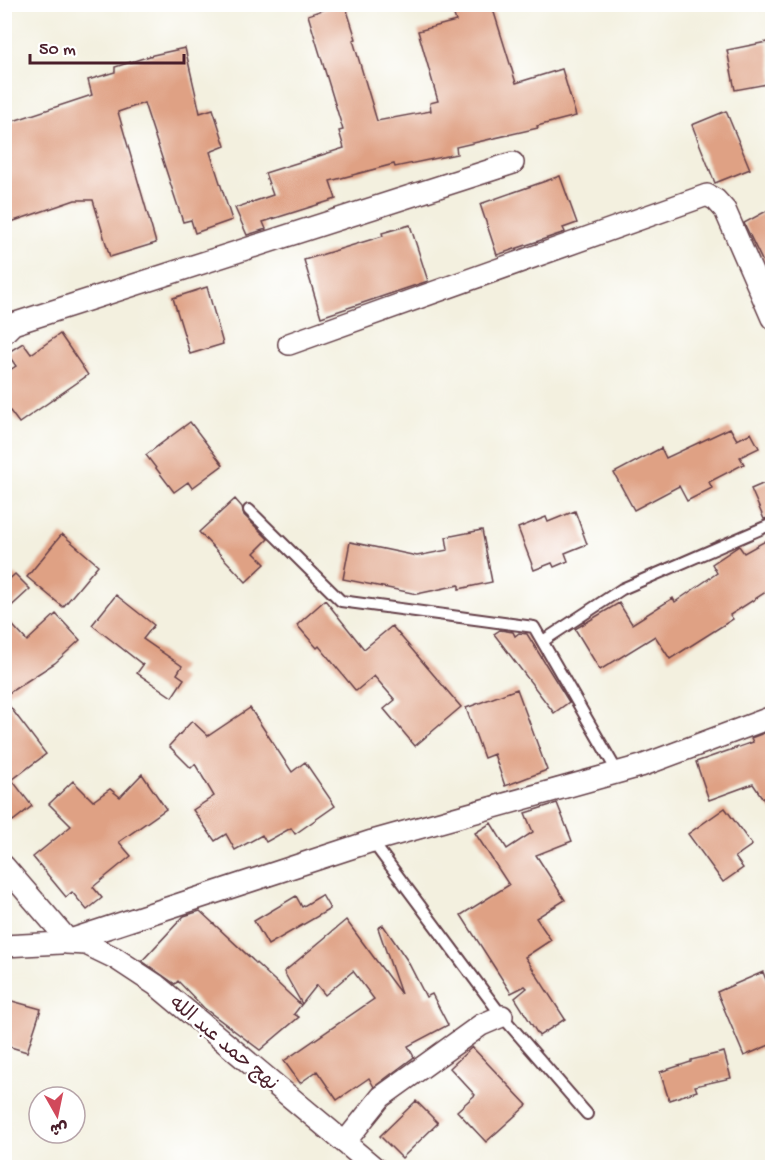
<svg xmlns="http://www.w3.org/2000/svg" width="777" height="1172" font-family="'Gochi Hand','Playpen Sans Arabic',sans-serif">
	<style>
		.building { fill: #dfa184 }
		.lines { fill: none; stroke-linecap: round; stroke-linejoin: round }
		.lane-casing { stroke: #633e46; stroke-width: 14 }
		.street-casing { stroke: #633e46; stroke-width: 24 }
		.lane { stroke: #fff; stroke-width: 10 }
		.street { stroke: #fff; stroke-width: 21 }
		.labels { text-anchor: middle; stroke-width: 4.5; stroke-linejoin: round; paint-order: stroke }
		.street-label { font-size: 20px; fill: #4a1f2b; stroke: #fff }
	</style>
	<rect width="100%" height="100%" fill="#fff"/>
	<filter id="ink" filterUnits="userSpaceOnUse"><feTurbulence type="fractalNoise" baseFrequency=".0167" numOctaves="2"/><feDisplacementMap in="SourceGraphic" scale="12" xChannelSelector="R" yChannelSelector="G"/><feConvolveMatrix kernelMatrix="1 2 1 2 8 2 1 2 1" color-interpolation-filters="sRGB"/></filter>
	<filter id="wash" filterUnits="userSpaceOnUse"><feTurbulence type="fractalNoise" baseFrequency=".008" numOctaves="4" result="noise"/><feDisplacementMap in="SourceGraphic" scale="24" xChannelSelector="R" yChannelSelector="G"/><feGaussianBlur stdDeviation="1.35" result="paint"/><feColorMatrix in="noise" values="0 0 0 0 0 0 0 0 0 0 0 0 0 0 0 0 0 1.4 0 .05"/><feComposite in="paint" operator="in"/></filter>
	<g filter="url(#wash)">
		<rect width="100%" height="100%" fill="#f3f0df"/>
		<g id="blocks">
			<path class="building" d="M340,4h5l11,35 -3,1 24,81 54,-10 -1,-8 8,-2 -20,-70 38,-10 -3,-9 23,-8 3,6 13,-4 24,77 46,-14 14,47 -39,10 1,2 -82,19 1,7 -62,13 -1,-3 -64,17 6,18 -73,23 3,7 -19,6 -12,-27 38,-13 -8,-22 79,-25 -5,-17 4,-1 -35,-115z
				M767,42l5,29v12l-37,7 -8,-40z
				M185,48l15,65 13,-4 12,37 -15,6 22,68 -37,13 -4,-13 -8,2 -39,-119 -26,9 38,131 -46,14 -17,-57h-18l-64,22 -7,-19v-79l88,-29 -4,-15 27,-8v-5l38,-12z
				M726,111l24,58 -35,14 -23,-58z
				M560,176l17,47 -14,5 2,4 -68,23 -17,-51z
				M772,208v73l-28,-58z
				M410,225l18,56 -107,36 -17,-57 79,-24 -1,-3z
				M207,287l16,57 -33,10 -17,-56z
				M60,334l28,41 -69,48 -15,-20v-29l12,-8 -9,-13 16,-10 8,11z
				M190,422l33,43 -31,23 -4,-6 -14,10 -28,-37z
				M730,428l7,12 14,-7 8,15 -19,9 4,7 -35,18 3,6 -25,13 -8,-15 -45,24 -20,-37 47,-25 5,10z
				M772,480v37l-8,2 -13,-30z
				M235,499l7,8 2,8 24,24 -14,14 11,11 -19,18 -47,-50z
				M575,511l12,33 -22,9 3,8 -14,6 -2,-4 -18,7 -16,-42 28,-11 2,5z
				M482,530l10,52 -33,7v-4l-42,9 -74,-15 7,-37 67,14 31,-6 -2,-13z
				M772,532v56l-42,27 3,4 -63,40 -15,-23 -55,34 -25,-41 44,-26 13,21 41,-26 2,4 42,-29 -5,-9 27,-18 5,7 27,-15 -2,-5z
				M62,534l36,31 -35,42 -36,-30z
				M15,574l15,15 -26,24v-29z
				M116,595l38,30 -11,14 39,27 -5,8 7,5 -12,18 -35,-24 6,-8 -51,-40z
				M325,600l39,49 28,-23 69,81 -46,39 -31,-37 11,-9 -21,-24 -18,15 -37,-45 -2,2 -20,-23z
				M56,614l24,26 -25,23 -51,33v-80l23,25z
				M500,630l13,2 2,4 4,-3 8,1 42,68 -15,11 -60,-79z
				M517,689l30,81 -42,16 -11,-32 -10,4 -18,-50z
				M4,699l42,55 -34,26 20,26 -19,15 -9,-11z
				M250,708l42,64 13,-10 30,44 -40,28 -4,-6 -25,14 -4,-7 -27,15 -9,-16 -11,7 -22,-31 21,-14 -19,-32 -4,4 -22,-22 23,-25 16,15z
				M772,730v82l-19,-28 -44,16 -13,-38 57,-20 -2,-4z
				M142,774l24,35 -47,33 12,14 -38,31 9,11 -15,12 -15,-18 -6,5 -33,-40 38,-31 -22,-22 24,-23 20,20 17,-12 10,8z
				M557,803l15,38 -36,14 29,45 -29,18 15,22 -26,17 40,62 -26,17 -24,-38 12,-10 -2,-2 -14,7 -50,-78 48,-30 -34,-52 16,-10 16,26 26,-17 -8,-19z
				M725,808l27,37 -17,12 8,11 -20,14 -35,-48z
				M322,895l8,14 -62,36 -14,-24 42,-25 6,11z
				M200,911l101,94 -7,9 5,3 -39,33 -56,-42 -26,-27 -3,3 -33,-23 42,-45z
				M346,920l55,74 -23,-66 5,-3 24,35 19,37 6,-3 16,31 -40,21 6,11 -40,30 -5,-9 -32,22 -20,-29 -17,12 -16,-22 90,-62 -21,-28 -28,24 -8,-10 -15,19 -18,-32z
				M763,972l9,23v49l-28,12 -27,-64z
				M12,1001l29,8 -14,43 -23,-7v-20z
				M472,1047l55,58 -41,37 -29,-31 18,-16 -25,-27z
				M724,1052l7,26 -36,8 2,5 -28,9 -9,-28 31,-10v-2z
				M416,1101l22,22 -36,35 -22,-22z"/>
		</g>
	</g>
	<g filter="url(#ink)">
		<use href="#blocks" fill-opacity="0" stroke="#633e46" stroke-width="1.5"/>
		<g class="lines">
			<g class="lane-casing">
				<path id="lane" d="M249,510l92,91 193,26 84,146
					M543,641l79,-52 150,-65
					M372,841l130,175 85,98"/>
			</g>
			<g class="street-casing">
				<path id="street" d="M4,333l9,-9 500,-161
					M289,344l418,-149 9,5 9,10 47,108
					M4,866l64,74
					M66,943l20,1 29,14 41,27 219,183
					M4,946l57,-3 311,-102 269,-75 131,-49
					M345,1142l36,-45 100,-72 21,-9"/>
			</g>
			<use href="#lane" class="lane"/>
			<use href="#street" class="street"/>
		</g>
	</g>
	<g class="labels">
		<g class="street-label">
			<text transform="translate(225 1042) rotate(40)" y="7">نهج حمد عبد الله</text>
		</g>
	</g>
	<rect width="777" height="1172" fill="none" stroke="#fff" stroke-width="24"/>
	<g transform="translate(57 1115) rotate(171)"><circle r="28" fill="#ffffff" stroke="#b7a5aa" stroke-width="1.5"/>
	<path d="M0-4.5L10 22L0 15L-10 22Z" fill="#d1495b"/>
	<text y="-9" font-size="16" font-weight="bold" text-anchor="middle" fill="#4a1f2b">ش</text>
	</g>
	<path d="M30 54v9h154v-9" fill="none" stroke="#4a1f2b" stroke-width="3"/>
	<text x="39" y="54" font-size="18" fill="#4a1f2b" stroke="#ffffff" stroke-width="4.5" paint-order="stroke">50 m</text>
</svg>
